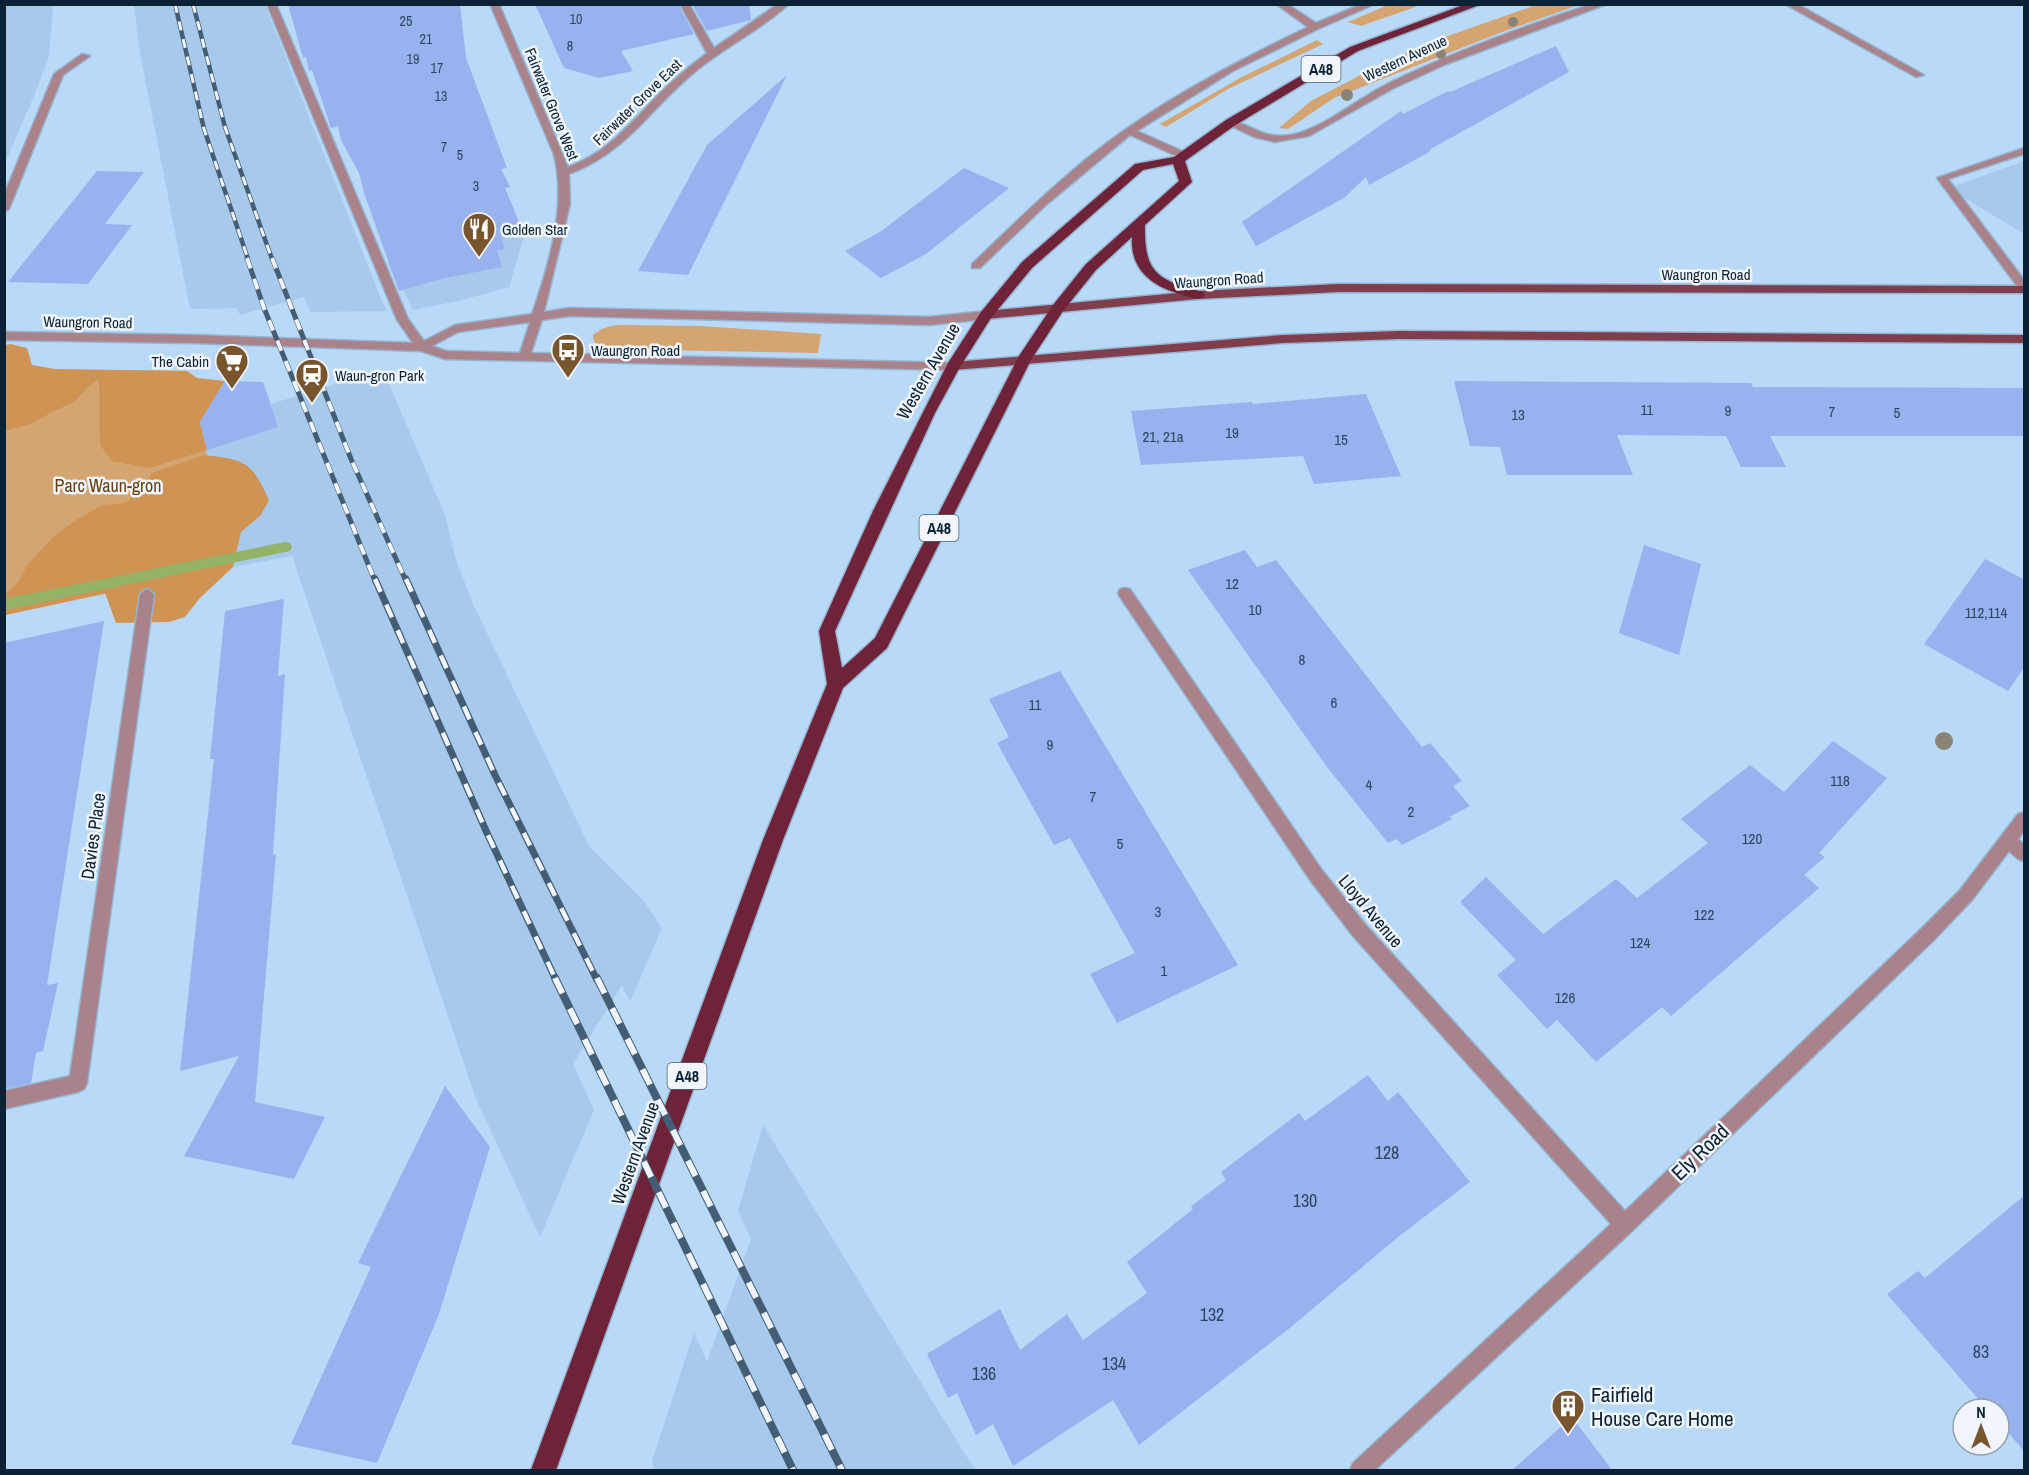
<svg xmlns="http://www.w3.org/2000/svg" width="2029" height="1475" font-family="'Archivo Narrow',sans-serif">
	<style>
		.built { fill: #a7caec }
		.green { fill: #d4a471 }
		.forest { fill: #cf9453 }
		.lines { fill: none; stroke-linecap: round; stroke-linejoin: round }
		.stream { fill: #94b367; fill-rule: evenodd }
		.building { fill: #98b1ef }
		.minor-casing { stroke: #95b4d1; stroke-width: 3 }
		.major-casing { stroke: #95b4d1; stroke-width: 3 }
		.highway-casing { stroke: #95b4d1; stroke-width: 3 }
		.minor { fill: #aa838a; fill-rule: evenodd }
		.major { fill: #803e4d; fill-rule: evenodd }
		.highway { fill: #6f2338; fill-rule: evenodd }
		.rail-far3-casing { stroke: #435d74; stroke-width: 4.5 }
		.rail-far2-casing { stroke: #435d74; stroke-width: 5 }
		.rail-far1-casing { stroke: #435d74; stroke-width: 7 }
		.rail-casing { stroke: #435d74; stroke-width: 8 }
		.rail-far3 { stroke: #f0f6fb; stroke-width: 3; stroke-dasharray: 9; stroke-linecap: butt }
		.rail-far2 { stroke: #f0f6fb; stroke-width: 4; stroke-dasharray: 11; stroke-linecap: butt }
		.rail-far1 { stroke: #f0f6fb; stroke-width: 4.5; stroke-dasharray: 14; stroke-linecap: butt }
		.rail { stroke: #f0f6fb; stroke-width: 6; stroke-dasharray: 17; stroke-linecap: butt }
		.tree { fill: #8b8476 }
		.labels { text-anchor: middle; dominant-baseline: central; stroke-width: 5; stroke-linejoin: round; paint-order: stroke }
		.far-number-label { font-size: 14px; fill: #2e4664 }
		.far-street-label { font-size: 15px; fill: #0b2235; stroke: #f0f6fb }
		.far-poi-label { font-size: 15px; fill: #0b2235; stroke: #f0f6fb; text-anchor: start }
		.number-label { font-size: 15px; fill: #2e4664 }
		.shield { fill: #f0f6fb; stroke: #506270; stroke-width: 1.5 }
		.shield-label { font-size: 16px; font-weight: bold; fill: #0b2235 }
		.street-label { font-size: 18px; fill: #0b2235; stroke: #f0f6fb }
		.park-label { font-size: 18px; fill: #673f0c; stroke: #f0f6fb }
		.near-number-label { font-size: 18px; fill: #2e4664 }
		.near-street-label { font-size: 21px; fill: #0b2235; stroke: #f0f6fb }
		.near-poi-label { font-size: 21px; fill: #0b2235; stroke: #f0f6fb; text-anchor: start }
	</style>
	<rect width="100%" height="100%" fill="#b8d9f8"/>
	<g class="built">
		<path d="M 5,4 L 53,5 L 49,56 L 34,96 L 5,163 Z"/>
		<path d="M 134,5 L 265,5 L 386,311 L 310,312 L 304,297 L 240,315 L 237,308 L 190,309 L 140,53 Z"/>
		<path d="M 2024,161 L 2024,234 L 1963,197 L 1955,186 Z"/>
		<path d="M 526,230 L 509,287 L 462,300 L 413,310 L 403,290 L 400,291 L 388,265 Z"/>
		<path d="M 338,377 L 386,377 L 445,515 L 456,560 L 473,604 L 589,846 L 644,901 L 662,928 L 630,1002 L 622,985 L 573,1064 L 594,1110 L 540,1237 L 476,1099 L 292,556 L 233,567 L 189,381 L 263,382 L 271,404 L 339,383 Z"/>
		<path d="M 763,1125 L 963,1451 L 976,1470 L 654,1470 L 652,1461 L 694,1332 L 707,1362 L 751,1239 L 738,1211 Z"/>
	</g>
	<g class="green">
		<path d="M 1539,4 L 1579,5 L 1502,32 L 1334,98 L 1288,129 L 1279,128 L 1311,101 L 1372,69 L 1431,42 Z"/>
		<path d="M 1388,5 L 1421,5 L 1361,26 L 1348,22 Z"/>
		<path d="M 1317,40 L 1323,44 L 1228,89 L 1166,127 L 1160,124 L 1240,78 Z"/>
		<path d="M 626,325 L 700,326 L 821,334 L 818,353 L 605,349 C 598,346 593,344 593,335 C 604,326 612,325 626,325 Z"/>
		<path d="M 5,369 L 187,371 L 233,567 L 5,615 Z"/>
	</g>
	<g class="forest">
		<path d="M 11,344 L 27,348 L 32,365 L 55,369 L 187,371 L 197,378 L 225,381 L 200,422 L 207,450 L 149,468 L 112,461 L 100,445 L 99,379 L 87,388 L 74,402 L 52,412 L 33,423 L 5,431 L 5,345 Z"/>
		<path d="M 204,455 C 246,460 251,461 269,500 L 261,515 L 241,532 L 233,567 L 200,598 L 185,617 L 169,622 L 116,623 L 105,593 L 5,615 L 5,595 L 18,582 L 28,564 L 53,537 L 73,522 L 102,505 L 126,503 L 141,489 L 152,473 Z"/>
	</g>
	<g class="lines">
		<path class="stream" d="M 285,542 L 290,543 L 292,547 L 290,551 L 4,610 L 4,599 Z"/>
	</g>
	<g class="building">
		<path d="M 288,4 L 460,4 L 466,58 L 507,168 L 501,169 L 510,187 L 505,188 L 521,227 L 501,234 L 505,249 L 497,251 L 502,267 L 441,279 L 399,291 L 364,193 L 359,173 L 341,140 L 338,126 L 331,128 L 312,70 L 309,71 L 306,57 L 303,58 Z"/>
		<path d="M 535,4 L 678,4 L 694,34 L 621,51 L 633,71 L 599,78 L 564,68 Z"/>
		<path d="M 692,4 L 749,4 L 751,20 L 707,31 Z"/>
		<path d="M 1556,46 L 1569,72 L 1429,150 L 1431,151 L 1369,185 L 1366,177 L 1344,198 L 1256,246 L 1242,222 L 1401,111 L 1403,114 L 1448,91 L 1450,92 Z"/>
		<path d="M 787,75 L 688,275 L 638,271 L 707,145 Z"/>
		<path d="M 964,168 L 1009,188 L 926,254 L 881,278 L 845,251 L 880,232 Z"/>
		<path d="M 97,171 L 144,172 L 105,224 L 132,225 L 88,284 L 8,282 Z"/>
		<path d="M 225,381 L 263,382 L 278,427 L 207,450 L 200,422 Z"/>
		<path d="M 1454,381 L 1751,383 L 1753,387 L 2025,388 L 2025,436 L 1770,436 L 1786,467 L 1741,467 L 1726,436 L 1617,435 L 1633,475 L 1507,475 L 1500,447 L 1470,446 Z"/>
		<path d="M 1366,394 L 1401,476 L 1314,484 L 1303,456 L 1141,465 L 1131,411 L 1252,402 L 1253,404 Z"/>
		<path d="M 1644,545 L 1701,564 L 1679,655 L 1619,633 Z"/>
		<path d="M 1245,550 L 1257,567 L 1276,560 L 1422,747 L 1430,743 L 1462,781 L 1453,786 L 1470,806 L 1449,817 L 1452,819 L 1402,845 L 1397,839 L 1388,843 L 1327,767 L 1188,570 Z"/>
		<path d="M 1985,559 L 2025,580 L 2025,666 L 2008,691 L 1924,644 Z"/>
		<path d="M 284,599 L 278,676 L 285,674 L 273,855 L 276,854 L 255,1102 L 325,1117 L 294,1179 L 184,1156 L 239,1056 L 180,1071 L 214,759 L 210,759 L 225,611 Z"/>
		<path d="M 104,621 L 47,985 L 58,983 L 43,1051 L 36,1053 L 31,1083 L 4,1089 L 4,643 Z"/>
		<path d="M 1060,671 L 1238,965 L 1117,1023 L 1090,974 L 1135,953 L 1070,838 L 1054,845 L 997,743 L 1009,737 L 989,699 Z"/>
		<path d="M 1833,741 L 1887,778 L 1819,853 L 1825,857 L 1804,875 L 1819,888 L 1671,1016 L 1662,1007 L 1596,1062 L 1557,1020 L 1547,1029 L 1497,975 L 1516,960 L 1460,902 L 1486,877 L 1543,934 L 1616,879 L 1637,898 L 1708,843 L 1681,819 L 1750,765 L 1784,792 Z"/>
		<path d="M 1368,1075 L 1388,1101 L 1398,1092 L 1470,1182 L 1398,1237 L 1291,1327 L 1139,1445 L 1113,1400 L 1013,1466 L 993,1424 L 976,1435 L 957,1393 L 948,1398 L 927,1354 L 1000,1309 L 1020,1350 L 1067,1314 L 1083,1340 L 1147,1293 L 1127,1262 L 1193,1209 L 1191,1206 L 1226,1180 L 1221,1172 L 1299,1113 L 1305,1121 Z"/>
		<path d="M 445,1086 L 490,1147 L 439,1314 L 377,1463 L 291,1444 L 371,1267 L 358,1263 Z"/>
		<path d="M 2025,1195 L 2025,1452 L 1999,1422 L 1999,1409 L 1987,1409 L 1887,1294 L 1918,1271 L 1925,1278 Z"/>
		<path d="M 1572,1417 L 1612,1470 L 1512,1470 Z"/>
	</g>
	<g class="lines">
		<g class="minor-casing">
			<g id="minor">
				<path d="M 267,4 L 276,4 L 408,319 L 424,341 L 455,325 L 532,314 C 549,265 568,202 553,152 L 490,4 L 499,4 L 568,167 C 607,153 630,124 658,95 C 673,80 690,66 707,53 L 680,4 L 689,4 L 714,48 L 778,4 L 789,4 C 762,29 725,47 696,71 C 650,108 628,152 569,174 L 570,204 L 544,312 L 570,308 L 929,317 L 986,311 L 992,315 L 986,319 L 929,325 L 570,316 L 542,320 L 531,353 L 957,363 L 957,369 L 953,370 L 445,359 L 421,351 L 194,343 L 4,340 L 4,332 L 194,335 L 413,343 L 397,320 ZM 530,322 L 520,353 L 446,351 L 432,346 L 458,332 Z"/>
				<path d="M 1276,4 L 1287,4 L 1316,23 L 1362,4 L 1375,4 L 1318,29 L 1233,71 L 1137,131 L 1189,154 L 1189,158 L 1181,158 L 1130,135 L 1046,205 L 980,268 L 972,268 L 972,264 C 1020,218 1071,167 1126,129 C 1183,89 1246,57 1308,27 Z"/>
				<path d="M 1592,4 L 1607,4 L 1444,65 L 1392,89 L 1309,136 L 1275,142 L 1254,137 L 1225,123 C 1234,116 1256,132 1267,134 C 1278,137 1289,136 1299,133 C 1332,122 1360,97 1391,82 C 1456,51 1524,26 1592,4 Z"/>
				<path d="M 1785,4 L 1797,4 L 1924,75 L 1916,77 Z"/>
				<path d="M 82,54 L 90,56 L 63,75 L 9,209 L 4,212 L 4,195 L 54,74 Z"/>
				<path d="M 2024,148 L 2024,154 L 1948,179 L 2024,280 L 2024,291 L 2020,290 L 1937,178 Z"/>
				<path d="M 1125,588 L 1130,589 L 1322,870 L 1365,924 L 1625,1211 L 1922,928 L 1960,890 L 2018,814 L 2024,812 L 2024,831 L 2018,839 L 2024,844 L 2024,861 L 2018,859 L 2009,851 L 1972,900 L 1934,940 L 1631,1232 L 1375,1470 L 1350,1470 L 1353,1463 L 1611,1224 L 1353,936 L 1310,880 L 1120,597 L 1118,593 L 1120,589 Z"/>
				<path d="M 147,589 L 154,594 L 87,1083 L 84,1089 L 78,1092 L 4,1109 L 4,1091 L 70,1076 L 140,594 Z"/>
			</g>
		</g>
		<g class="major-casing">
			<g id="major">
				<path d="M 1339,284 L 2024,286 L 2024,293 L 1339,292 L 1198,299 L 986,319 L 980,315 L 986,311 L 1198,291 Z"/>
				<path d="M 1399,331 L 2024,335 L 2024,343 L 1399,339 L 1283,343 L 953,370 L 947,366 L 953,362 L 1283,335 Z"/>
			</g>
		</g>
		<g class="highway-casing">
			<path id="highway" d="M 1466,4 L 1482,4 L 1358,51 L 1234,126 L 1185,161 L 1192,182 L 1145,225 C 1144,274 1158,280 1203,292 L 1205,295 L 1203,298 C 1195,300 1187,297 1180,294 C 1151,286 1130,269 1132,237 L 1096,270 L 1063,311 L 1031,360 L 887,648 L 843,688 L 783,840 L 556,1470 L 531,1470 L 763,840 L 827,684 L 819,631 L 873,511 L 948,363 L 981,312 L 1022,262 L 1135,164 L 1174,157 L 1226,120 L 1350,47 ZM 1173,164 L 1179,181 L 1086,264 L 1053,305 L 1019,356 L 875,638 L 842,668 L 835,631 L 935,413 L 960,367 L 991,318 L 1032,268 L 1143,170 Z"/>
		</g>
		<use href="#minor" class="minor"/>
		<use href="#major" class="major"/>
		<use href="#highway" class="highway"/>
		<g class="rail-far3-casing">
			<g id="rail-far3">
				<path d="M 175,4 L 204,129 L 248,259"/>
				<path d="M 193,4 L 225,127 L 272,259"/>
			</g>
		</g>
		<g class="rail-far2-casing">
			<g id="rail-far2">
				<path d="M 247,258 L 264,308 L 375,581"/>
				<path d="M 272,258 L 351,459 L 406,581"/>
			</g>
		</g>
		<g class="rail-far1-casing">
			<g id="rail-far1">
				<path d="M 375,579 L 487,833 L 556,980"/>
				<path d="M 406,579 L 495,775 L 597,980"/>
			</g>
		</g>
		<g class="rail-casing">
			<g id="rail">
				<path d="M 555,978 L 793,1470"/>
				<path d="M 597,978 L 842,1470"/>
			</g>
		</g>
		<use href="#rail-far3" class="rail-far3"/>
		<use href="#rail-far2" class="rail-far2"/>
		<use href="#rail-far1" class="rail-far1"/>
		<use href="#rail" class="rail"/>
	</g>
	<g class="tree">
		<circle cx="1513" cy="22" r="5"/>
		<circle cx="1441" cy="54" r="5"/>
		<circle cx="1347" cy="95" r="6"/>
		<circle cx="1944" cy="741" r="9"/>
	</g>
	<defs>
		<g id="restaurant-pin" transform="scale(1.725)"><path d="M0 17L-7.5 6A9.5 9.5 0 1 1 7.5 6Z" fill="#79552e" stroke="#f0f6fb"/><path d="M-5-6h1v4h1v-4h1v4h1v-4h1v5L-1.5 .5V6h-2V.5L-5-1ZM5-6V6H3V1.5H1.5Q1.5-4 5-6Z" fill="#fff"/></g>
		<g id="bus-pin" transform="scale(1.725)"><path d="M0 17L-7.5 6A9.5 9.5 0 1 1 7.5 6Z" fill="#79552e" stroke="#f0f6fb"/><path d="M-5-6H5V4H4V6H2V4H-2V6H-4V4H-5ZM-3.5-4V0h7V-4ZM-3.5 1.2v1.5H-2V1.2ZM2 1.2v1.5H3.5V1.2Z" fill="#fff"/></g>
		<g id="supermarket-pin" transform="scale(1.725)"><path d="M0 17L-7.5 6A9.5 9.5 0 1 1 7.5 6Z" fill="#79552e" stroke="#f0f6fb"/><path d="M-6-5.5h2.5l.6 2H6L4.5 2H-2.5L-4.4-4H-6ZM-1.5 3.2a1.3 1.3 0 1 0 .1 0ZM3 3.2a1.3 1.3 0 1 0 .1 0Z" fill="#fff"/></g>
		<g id="station-pin" transform="scale(1.725)"><path d="M0 17L-7.5 6A9.5 9.5 0 1 1 7.5 6Z" fill="#79552e" stroke="#f0f6fb"/><path d="M-3-6H3Q5-6 5-4V2Q5 4 3 4L4.5 6H3L1.5 4h-3L-3 6H-4.5L-3 4Q-5 4-5 2V-4Q-5-6-3-6ZM-3.5-4v3h7v-3ZM-3.5 1v1.5H-2V1ZM2 1v1.5H3.5V1Z" fill="#fff"/></g>
		<g id="building-pin" transform="scale(1.725)"><path d="M0 17L-7.5 6A9.5 9.5 0 1 1 7.5 6Z" fill="#79552e" stroke="#f0f6fb"/><path d="M-4-6H4V6H1V3H-1V6H-4ZM-2.5-4.3h1.7v1.8h-1.7ZM.8-4.3h1.7v1.8H.8ZM-2.5-1h1.7V.8h-1.7ZM.8-1h1.7V.8H.8Z" fill="#fff"/></g>
	</defs>
	<g fill-rule="evenodd">
		<use href="#restaurant-pin" x="479" y="229"/>
		<use href="#bus-pin" x="568" y="350"/>
		<use href="#supermarket-pin" x="232" y="361"/>
		<use href="#station-pin" x="312" y="375"/>
		<use href="#building-pin" x="1568" y="1406"/>
	</g>
	<g class="labels">
		<g class="far-number-label">
			<text x="576" y="19">10</text>
			<text x="406" y="21">25</text>
			<text x="426" y="39">21</text>
			<text x="570" y="46">8</text>
			<text x="413" y="59">19</text>
			<text x="437" y="68">17</text>
			<text x="441" y="96">13</text>
			<text x="444" y="147">7</text>
			<text x="460" y="155">5</text>
			<text x="476" y="186">3</text>
		</g>
		<g class="far-street-label">
			<text transform="translate(1405 58) rotate(-25)">Western Avenue</text>
			<text transform="translate(637 102) rotate(-44)">Fairwater Grove East</text>
			<text transform="translate(552 104) rotate(68)">Fairwater Grove West</text>
			<text x="1706" y="274">Waungron Road</text>
			<text transform="translate(1219 280) rotate(-4)">Waungron Road</text>
			<text transform="translate(88 322) rotate(1)">Waungron Road</text>
		</g>
		<g class="far-poi-label">
			<text x="502" y="229">Golden Star</text>
			<text x="591" y="350">Waungron Road</text>
			<text x="209" y="361" text-anchor="end">The Cabin</text>
			<text x="335" y="375">Waun-gron Park</text>
		</g>
		<g class="number-label">
			<text x="1647" y="409">11</text>
			<text x="1728" y="410">9</text>
			<text x="1832" y="411">7</text>
			<text x="1897" y="412">5</text>
			<text x="1518" y="414">13</text>
			<text x="1232" y="432">19</text>
			<text x="1163" y="436">21, 21a</text>
			<text x="1341" y="439">15</text>
			<text x="1232" y="583">12</text>
			<text x="1255" y="609">10</text>
			<text x="1986" y="612">112,114</text>
			<text x="1302" y="659">8</text>
			<text x="1334" y="702">6</text>
			<text x="1035" y="704">11</text>
			<text x="1050" y="744">9</text>
			<text x="1840" y="780">118</text>
			<text x="1369" y="784">4</text>
			<text x="1093" y="796">7</text>
			<text x="1411" y="811">2</text>
			<text x="1752" y="838">120</text>
			<text x="1120" y="843">5</text>
			<text x="1158" y="911">3</text>
			<text x="1704" y="914">122</text>
			<text x="1640" y="942">124</text>
			<text x="1164" y="970">1</text>
			<text x="1565" y="997">126</text>
		</g>
		<g class="shield">
			<rect x="1301.5" y="56" width="39" height="26" rx="4.5"/>
			<rect x="919.5" y="515" width="39" height="26" rx="4.5"/>
			<rect x="667.5" y="1063" width="39" height="26" rx="4.5"/>
		</g>
		<g class="shield-label">
			<text x="1321" y="69">A48</text>
			<text x="939" y="528">A48</text>
			<text x="687" y="1076">A48</text>
		</g>
		<g class="street-label">
			<text transform="translate(928 371) rotate(-60)">Western Avenue</text>
			<text transform="translate(93 836) rotate(-82)">Davies Place</text>
			<text transform="translate(1371 911) rotate(50)">Lloyd Avenue</text>
			<text transform="translate(635 1153) rotate(-70)">Western Avenue</text>
		</g>
		<g class="park-label">
			<text x="108" y="485">Parc Waun-gron</text>
		</g>
		<g class="near-number-label">
			<text x="1387" y="1152">128</text>
			<text x="1305" y="1200">130</text>
			<text x="1212" y="1314">132</text>
			<text x="1981" y="1351">83</text>
			<text x="1114" y="1363">134</text>
			<text x="984" y="1373">136</text>
		</g>
		<g class="near-street-label">
			<text transform="translate(1700 1152) rotate(-44)">Ely Road</text>
		</g>
		<g class="near-poi-label">
			<text x="1591" y="1394">Fairfield<tspan x="1591" dy="24">House Care Home</tspan></text>
		</g>
	</g>
	<rect width="2029" height="1475" fill="none" stroke="#0b2235" stroke-width="12"/>
	<g transform="translate(1981 1427)"><circle r="28" fill="#f0f6fb" stroke="#94a1ac" stroke-width="1.5"/>
	<path d="M0-4.5L10 22L0 15L-10 22Z" fill="#79552e"/>
	<text y="-9" font-size="16" font-weight="bold" text-anchor="middle" fill="#0b2235">N</text>
	</g>
</svg>
